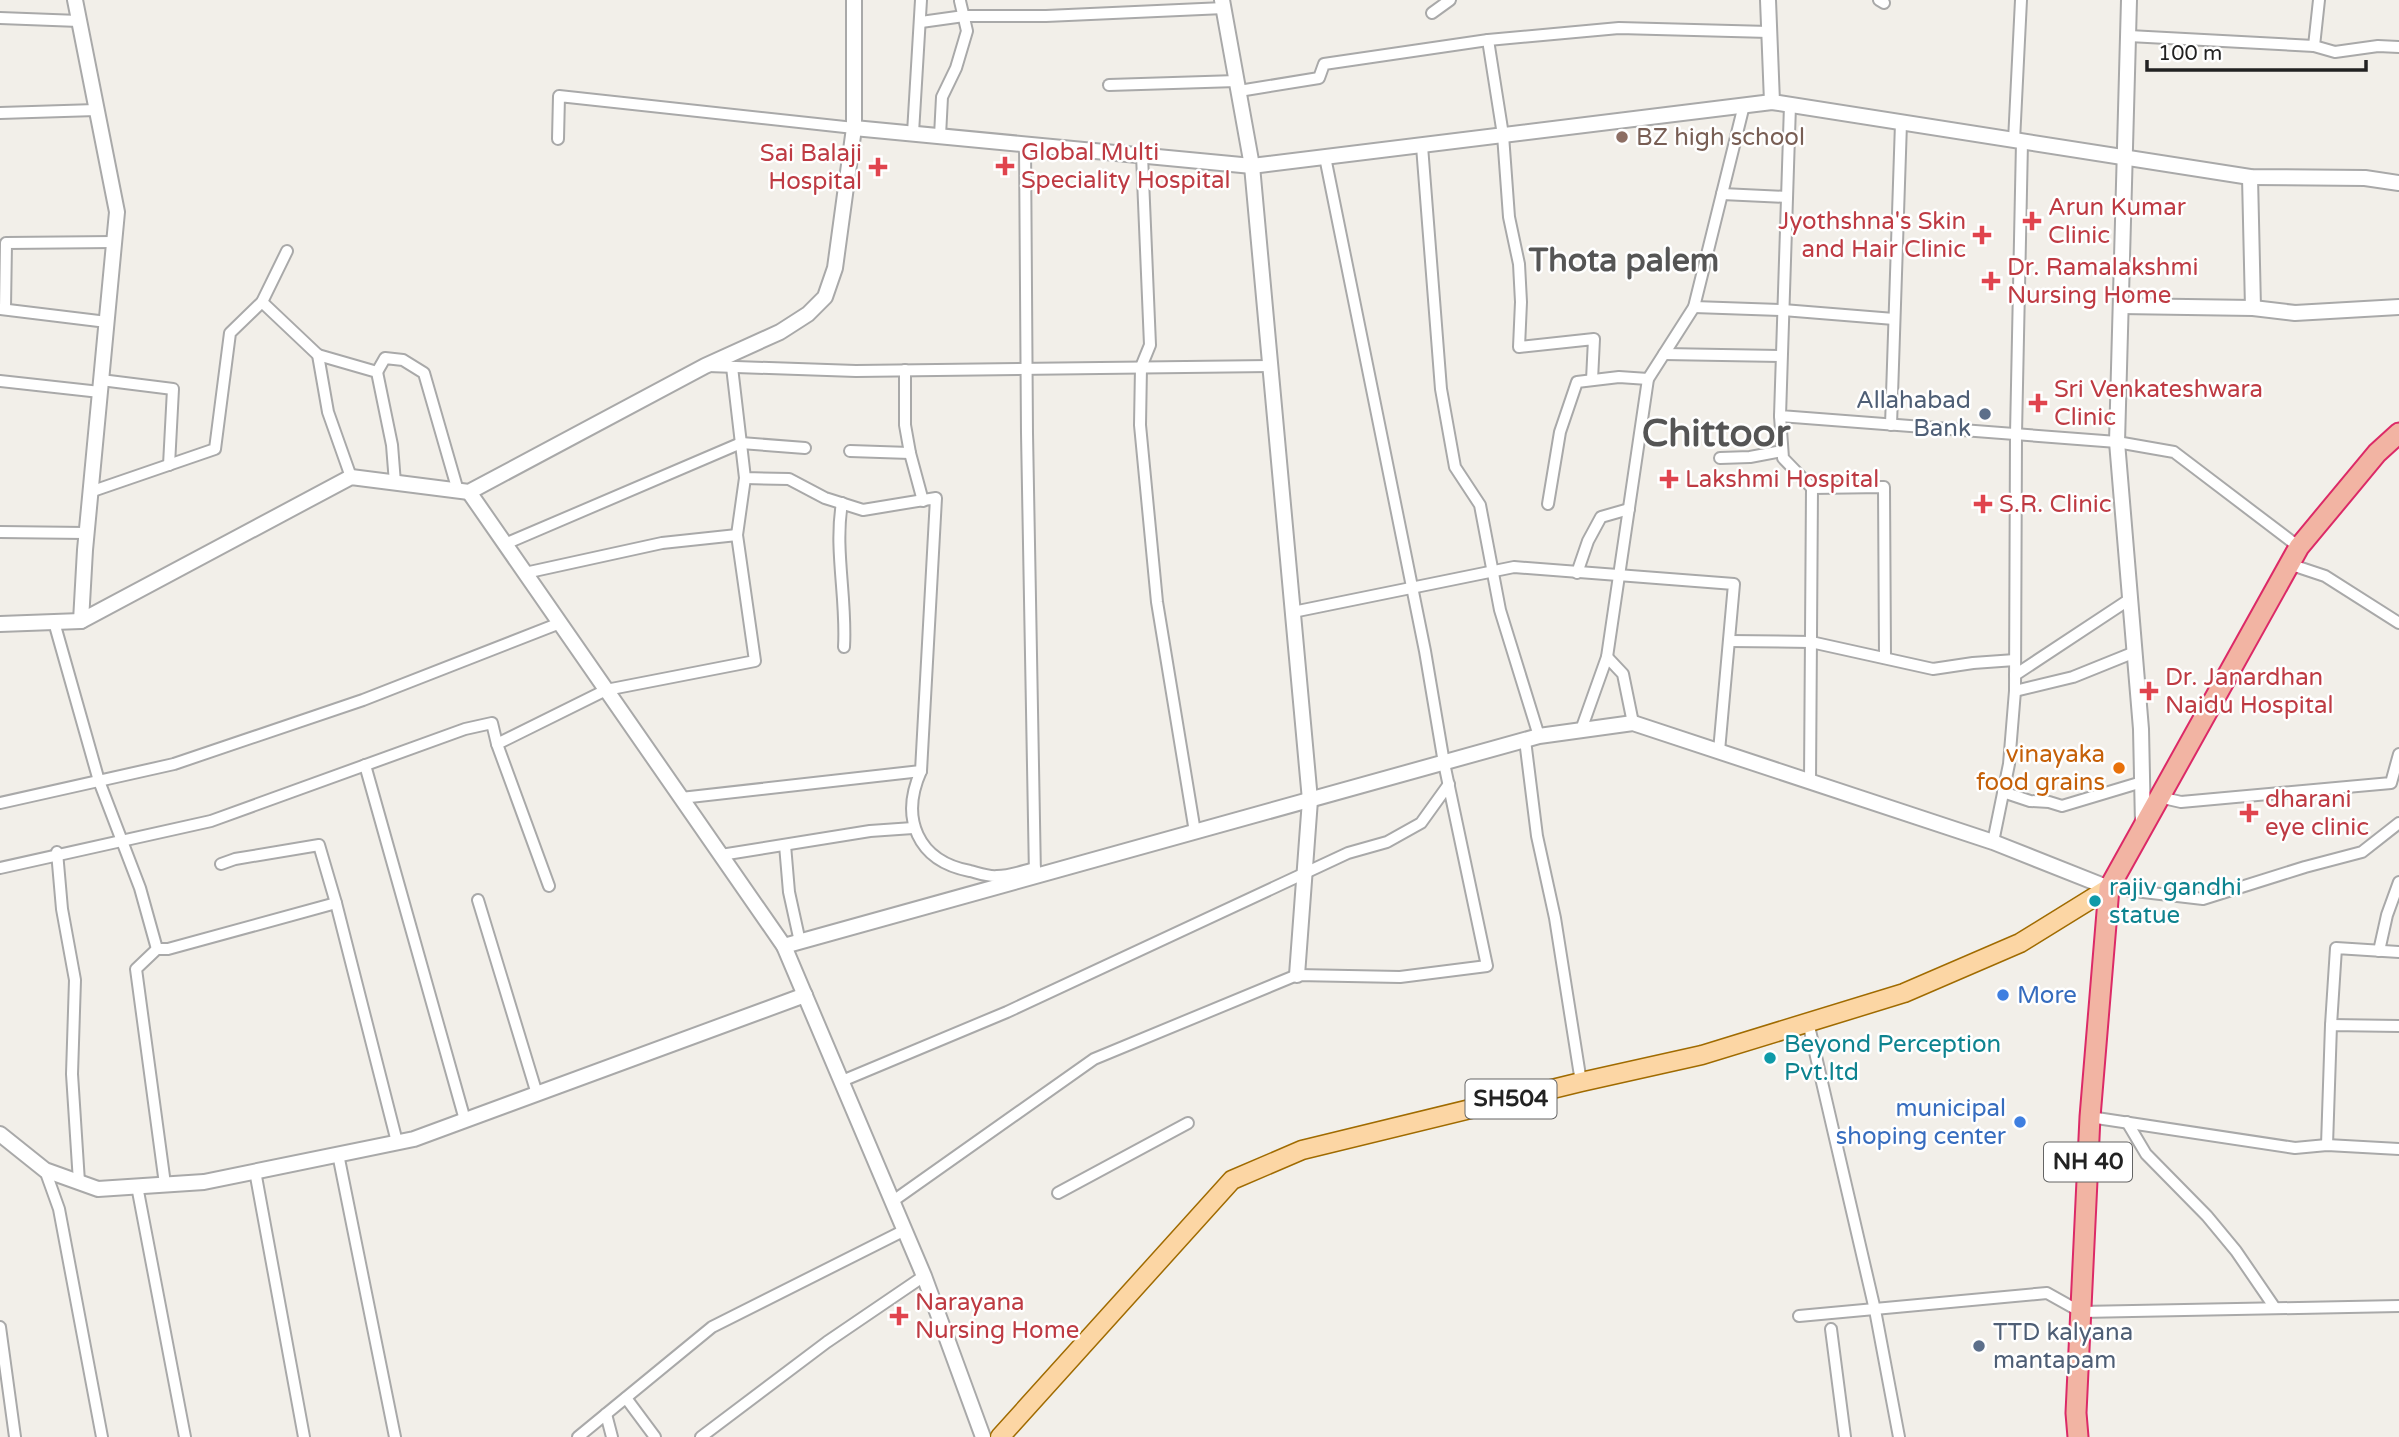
<svg xmlns="http://www.w3.org/2000/svg" width="2399" height="1437" font-family="'Varela Round',sans-serif">
	<style>
		.lines { fill: none; stroke-linecap: round; stroke-linejoin: round }
		.minor-casing { stroke: #a9a9a9; stroke-width: 14 }
		.tertiary-casing { stroke: #a9a9a9; stroke-width: 18 }
		.primary-casing { stroke: #a06b00; stroke-width: 21 }
		.trunk-casing { stroke: #dc2a67; stroke-width: 23 }
		.minor { stroke: #fff; stroke-width: 10 }
		.tertiary { stroke: #fff; stroke-width: 14 }
		.primary { stroke: #fcd6a4; stroke-width: 18 }
		.trunk { stroke: #f2b4a3; stroke-width: 19 }
		.education-dot { fill: #8d6e63; stroke: #fff; stroke-width: 2.5 }
		.health-dot { fill: #e0444e; stroke: #fff; stroke-width: 2.5 }
		.service-dot { fill: #5c6f8a; stroke: #fff; stroke-width: 2.5 }
		.food-dot { fill: #e8710a; stroke: #fff; stroke-width: 2.5 }
		.culture-dot { fill: #0f9aa8; stroke: #fff; stroke-width: 2.5 }
		.shop-dot { fill: #3f7fe0; stroke: #fff; stroke-width: 2.5 }
		.labels { text-anchor: middle; dominant-baseline: central; stroke-width: 5; stroke-linejoin: round; paint-order: stroke }
		.shield { fill: #fff; stroke: #646464; stroke-width: 2 }
		.shield-label { font-size: 23px; font-weight: bold; fill: #222 }
		.education-label { font-size: 24px; fill: #785e54; stroke: #fff; text-anchor: start }
		.health-label { font-size: 24px; fill: #be3a42; stroke: #fff; text-anchor: start }
		.service-label { font-size: 24px; fill: #4e5e75; stroke: #fff; text-anchor: end }
		.food-label { font-size: 24px; fill: #c56008; stroke: #fff; text-anchor: end }
		.culture-label { font-size: 24px; fill: #0d838f; stroke: #fff; text-anchor: start }
		.shop-label { font-size: 24px; fill: #366cbe; stroke: #fff; text-anchor: start }
		.district-label { font-size: 32px; font-weight: bold; fill: #555; stroke: #fff }
		.town-label { font-size: 38px; font-weight: bold; fill: #555; stroke: #fff }
	</style>
	<rect width="100%" height="100%" fill="#f2efe9"/>
	<g class="lines">
		<g class="minor-casing">
			<g id="minor">
				<path d="M 1879,0 L 1884,3"/>
				<path d="M 2319,0 L 2314,46 L 2335,52 L 2378,46 L 2399,47"/>
				<path d="M 1432,13 L 1450,0"/>
				<path d="M 0,18 L 79,21"/>
				<path d="M 921,22 L 964,16 L 1046,16 L 1224,8"/>
				<path d="M 2129,36 L 2314,46"/>
				<path d="M 1488,40 L 1503,135 L 1509,217 L 1519,264 L 1521,302 L 1519,347 L 1594,339 L 1592,380"/>
				<path d="M 1109,85 L 1237,81"/>
				<path d="M 1239,91 L 1319,78 L 1324,64 L 1488,40 L 1619,28 L 1769,32"/>
				<path d="M 1790,105 L 1780,416 L 2117,442 L 2174,452 L 2299,547"/>
				<path d="M 0,113 L 96,110"/>
				<path d="M 913,133 L 921,0"/>
				<path d="M 940,136 L 942,97 L 956,68 L 967,31 L 960,1"/>
				<path d="M 558,139 L 559,96 L 854,128"/>
				<path d="M 2014,141 L 2021,0"/>
				<path d="M 1025,144 L 1027,433 L 1035,876"/>
				<path d="M 1422,146 L 1441,389 L 1455,467 L 1480,505 L 1500,610 L 1539,736"/>
				<path d="M 1142,155 L 1150,345 L 1141,367 L 1140,425 L 1157,602 L 1195,832"/>
				<path d="M 1722,194 L 1787,197"/>
				<path d="M 262,302 L 318,355 L 328,412 L 351,477"/>
				<path d="M 1694,307 L 1783,310 L 1894,319"/>
				<path d="M 5,308 L 6,243 L 114,242"/>
				<path d="M 0,309 L 107,322"/>
				<path d="M 1664,354 L 1781,356"/>
				<path d="M 318,355 L 377,372 L 392,445 L 395,483"/>
				<path d="M 708,366 L 856,371 L 1270,366"/>
				<path d="M 905,370 L 905,425 L 910,453 L 923,501"/>
				<path d="M 377,372 L 385,358 L 403,360 L 424,373 L 458,491"/>
				<path d="M 101,380 L 173,389 L 169,465"/>
				<path d="M 0,381 L 100,392"/>
				<path d="M 1780,416 L 1783,458 L 1812,488 L 1810,782"/>
				<path d="M 1891,425 L 1901,123"/>
				<path d="M 850,451 L 910,453"/>
				<path d="M 1720,458 L 1750,457 L 1782,451"/>
				<path d="M 1812,488 L 1884,487 L 1885,658"/>
				<path d="M 90,492 L 215,449 L 230,333 L 262,302 L 287,251"/>
				<path d="M 842,503 C 834,550 847,599 844,647"/>
				<path d="M 1548,504 L 1560,432 L 1577,382 L 1619,377 L 1648,379"/>
				<path d="M 0,532 L 86,533"/>
				<path d="M 505,544 L 741,443 L 805,448"/>
				<path d="M 2289,564 L 2325,576 L 2399,623"/>
				<path d="M 525,573 L 662,543 L 737,535"/>
				<path d="M 1577,573 L 1588,541 L 1601,517 L 1629,509"/>
				<path d="M 1293,612 L 1514,567 L 1734,584 L 1719,751"/>
				<path d="M 54,622 L 99,781 L 140,888 L 157,949"/>
				<path d="M 1729,641 L 1811,642 L 1933,669 L 1973,663 L 2015,660"/>
				<path d="M 1607,657 L 1623,674 L 1633,723"/>
				<path d="M 2015,675 L 2130,599"/>
				<path d="M 2015,691 L 2073,677 L 2135,652"/>
				<path d="M 1581,730 L 1607,657 L 1648,379 L 1694,307 L 1744,105"/>
				<path d="M 1525,740 L 1537,836 L 1555,918 L 1581,1082"/>
				<path d="M 497,744 L 549,886"/>
				<path d="M 365,765 L 465,1120"/>
				<path d="M 921,771 C 900,818 917,861 970,871 C 978,873 989,877 997,876 C 1010,876 1023,871 1035,868"/>
				<path d="M 2003,792 L 2030,801 L 2049,802 L 2062,806 L 2142,782"/>
				<path d="M 2159,797 L 2181,802 L 2391,783 L 2399,754"/>
				<path d="M 681,798 L 921,771 L 936,498 L 863,510 L 825,498 L 789,479 L 745,478 L 732,367"/>
				<path d="M 0,803 L 174,764 L 363,700 L 560,623"/>
				<path d="M 1993,842 L 2009,764 L 2015,691 L 2016,434 L 2022,142"/>
				<path d="M 785,845 L 789,892 L 800,942"/>
				<path d="M 57,852 L 62,909 L 75,980 L 72,1074 L 79,1182"/>
				<path d="M 721,855 L 870,831 L 913,828"/>
				<path d="M 221,864 L 235,859 L 319,845 L 336,903 L 397,1142"/>
				<path d="M 0,868 L 211,821 L 465,729 L 492,723 L 497,744 L 606,690 L 755,661 L 737,535 L 745,478"/>
				<path d="M 2109,888 L 2203,899 L 2305,867 L 2362,852 L 2399,823"/>
				<path d="M 478,900 L 537,1094"/>
				<path d="M 2379,951 L 2387,915 L 2399,882"/>
				<path d="M 1808,1022 L 1875,1310 L 1899,1437"/>
				<path d="M 2331,1025 L 2336,948 L 2399,952"/>
				<path d="M 842,1081 L 1007,1012 L 1348,853 L 1387,842 L 1421,823 L 1449,784"/>
				<path d="M 2090,1117 L 2295,1148 L 2327,1145 L 2399,1149"/>
				<path d="M 2127,1122 L 2146,1154 L 2207,1216 L 2236,1251 L 2275,1308"/>
				<path d="M 2327,1145 L 2331,1025 L 2399,1026"/>
				<path d="M 338,1154 L 395,1437"/>
				<path d="M 45,1170 L 59,1209 L 102,1437"/>
				<path d="M 255,1171 L 304,1437"/>
				<path d="M 165,1184 L 136,969 L 157,949 L 168,949 L 336,903"/>
				<path d="M 137,1186 L 185,1437"/>
				<path d="M 1058,1193 L 1188,1123"/>
				<path d="M 893,1201 L 1094,1059 L 1297,975 L 1400,977 L 1487,966 L 1444,763 L 1425,651 L 1325,157"/>
				<path d="M 1799,1316 L 2047,1293 L 2081,1312 L 2399,1306"/>
				<path d="M 0,1327 L 15,1437"/>
				<path d="M 1831,1329 L 1845,1437"/>
				<path d="M 626,1398 L 655,1437"/>
				<path d="M 606,1414 L 612,1437"/>
				<path d="M 578,1437 L 712,1327 L 905,1230"/>
				<path d="M 701,1437 L 827,1342 L 924,1276"/>
			</g>
		</g>
		<g class="tertiary-casing">
			<g id="tertiary">
				<path d="M 75,0 L 117,212 L 85,550 L 81,621"/>
				<path d="M 1222,0 L 1252,166 L 1310,800 L 1297,975"/>
				<path d="M 1768,0 L 1772,102"/>
				<path d="M 2129,0 L 2117,442 L 2141,729 L 2143,824"/>
				<path d="M 854,128 L 1252,166 L 1772,102 L 2250,177 L 2365,178 L 2399,183"/>
				<path d="M 2121,306 L 2253,308 L 2250,177"/>
				<path d="M 2253,308 L 2295,313 L 2399,307"/>
				<path d="M 469,492 L 784,946 L 924,1276 L 983,1437"/>
				<path d="M 0,624 L 81,621 L 351,477 L 469,492 L 705,366 L 780,332 L 808,314 L 825,297 L 835,268 L 854,128 L 854,0"/>
				<path d="M 784,946 L 1539,736 L 1633,723 L 1993,842 L 2109,888"/>
				<path d="M 0,1134 L 45,1170 L 98,1189 L 204,1182 L 414,1139 L 805,995"/>
			</g>
		</g>
		<g class="primary-casing">
			<path id="primary" d="M 1000,1437 L 1232,1180 L 1302,1150 L 1581,1082 L 1702,1055 L 1904,993 L 2020,943 L 2109,888"/>
		</g>
		<g class="trunk-casing">
			<path id="trunk" d="M 2078,1437 L 2076,1413 L 2090,1117 L 2109,888 L 2299,547 L 2377,453 L 2399,433"/>
		</g>
		<use href="#minor" class="minor"/>
		<use href="#tertiary" class="tertiary"/>
		<use href="#primary" class="primary"/>
		<use href="#trunk" class="trunk"/>
	</g>
	<circle class="education-dot" cx="1622" cy="137" r="7"/>
	<g class="health-dot">
		<path d="M1001.5 155.5h7v7h7v7h-7v7h-7v-7h-7v-7h7z"/>
		<path d="M874.5 156.5h7v7h7v7h-7v7h-7v-7h-7v-7h7z"/>
		<path d="M2028.5 210.5h7v7h7v7h-7v7h-7v-7h-7v-7h7z"/>
		<path d="M1978.5 224.5h7v7h7v7h-7v7h-7v-7h-7v-7h7z"/>
		<path d="M1987.5 270.5h7v7h7v7h-7v7h-7v-7h-7v-7h7z"/>
		<path d="M2034.5 392.5h7v7h7v7h-7v7h-7v-7h-7v-7h7z"/>
		<path d="M1665.5 468.5h7v7h7v7h-7v7h-7v-7h-7v-7h7z"/>
		<path d="M1979.5 493.5h7v7h7v7h-7v7h-7v-7h-7v-7h7z"/>
		<path d="M2145.5 680.5h7v7h7v7h-7v7h-7v-7h-7v-7h7z"/>
		<path d="M2245.5 802.5h7v7h7v7h-7v7h-7v-7h-7v-7h7z"/>
		<path d="M895.5 1305.5h7v7h7v7h-7v7h-7v-7h-7v-7h7z"/>
	</g>
	<g class="service-dot">
		<circle cx="1985" cy="414" r="7"/>
		<circle cx="1979" cy="1346" r="7"/>
	</g>
	<circle class="food-dot" cx="2119" cy="768" r="7"/>
	<g class="culture-dot">
		<circle cx="2095" cy="901" r="7"/>
		<circle cx="1770" cy="1058" r="7"/>
	</g>
	<g class="shop-dot">
		<circle cx="2003" cy="995" r="7"/>
		<circle cx="2020" cy="1122" r="7"/>
	</g>
	<g class="labels">
		<g class="shield">
			<rect x="1465.5" y="1079.5" width="91" height="39" rx="5"/>
			<rect x="2044" y="1142.5" width="88" height="39" rx="5"/>
		</g>
		<g class="shield-label">
			<text x="1511" y="1099">SH504</text>
			<text x="2088" y="1162">NH 40</text>
		</g>
		<g class="education-label">
			<text x="1636" y="137">BZ high school</text>
		</g>
		<g class="health-label">
			<text x="1021" y="152">Global Multi<tspan x="1021" dy="28">Speciality Hospital</tspan></text>
			<text x="862" y="153" text-anchor="end">Sai Balaji<tspan x="862" dy="28">Hospital</tspan></text>
			<text x="2048" y="207">Arun Kumar<tspan x="2048" dy="28">Clinic</tspan></text>
			<text x="1966" y="221" text-anchor="end">Jyothshna's Skin<tspan x="1966" dy="28">and Hair Clinic</tspan></text>
			<text x="2007" y="267">Dr. Ramalakshmi<tspan x="2007" dy="28">Nursing Home</tspan></text>
			<text x="2054" y="389">Sri Venkateshwara<tspan x="2054" dy="28">Clinic</tspan></text>
			<text x="1685" y="479">Lakshmi Hospital</text>
			<text x="1999" y="504">S.R. Clinic</text>
			<text x="2165" y="677">Dr. Janardhan<tspan x="2165" dy="28">Naidu Hospital</tspan></text>
			<text x="2265" y="799">dharani<tspan x="2265" dy="28">eye clinic</tspan></text>
			<text x="915" y="1302">Narayana<tspan x="915" dy="28">Nursing Home</tspan></text>
		</g>
		<g class="service-label">
			<text x="1971" y="400">Allahabad<tspan x="1971" dy="28">Bank</tspan></text>
			<text x="1993" y="1332" text-anchor="start">TTD kalyana<tspan x="1993" dy="28">mantapam</tspan></text>
		</g>
		<g class="food-label">
			<text x="2105" y="754">vinayaka<tspan x="2105" dy="28">food grains</tspan></text>
		</g>
		<g class="culture-label">
			<text x="2109" y="887">rajiv gandhi<tspan x="2109" dy="28">statue</tspan></text>
			<text x="1784" y="1044">Beyond Perception<tspan x="1784" dy="28">Pvt.ltd</tspan></text>
		</g>
		<g class="shop-label">
			<text x="2017" y="995">More</text>
			<text x="2006" y="1108" text-anchor="end">municipal<tspan x="2006" dy="28">shoping center</tspan></text>
		</g>
		<g class="district-label">
			<text x="1624" y="261">Thota palem</text>
		</g>
		<g class="town-label">
			<text x="1716" y="434">Chittoor</text>
		</g>
	</g>
	<path d="M2147 60v10h219v-10" fill="none" stroke="#222222" stroke-width="3.5"/>
	<text x="2158" y="60" font-size="21" fill="#222222" stroke="#ffffff" stroke-width="5" paint-order="stroke">100 m</text>
</svg>
